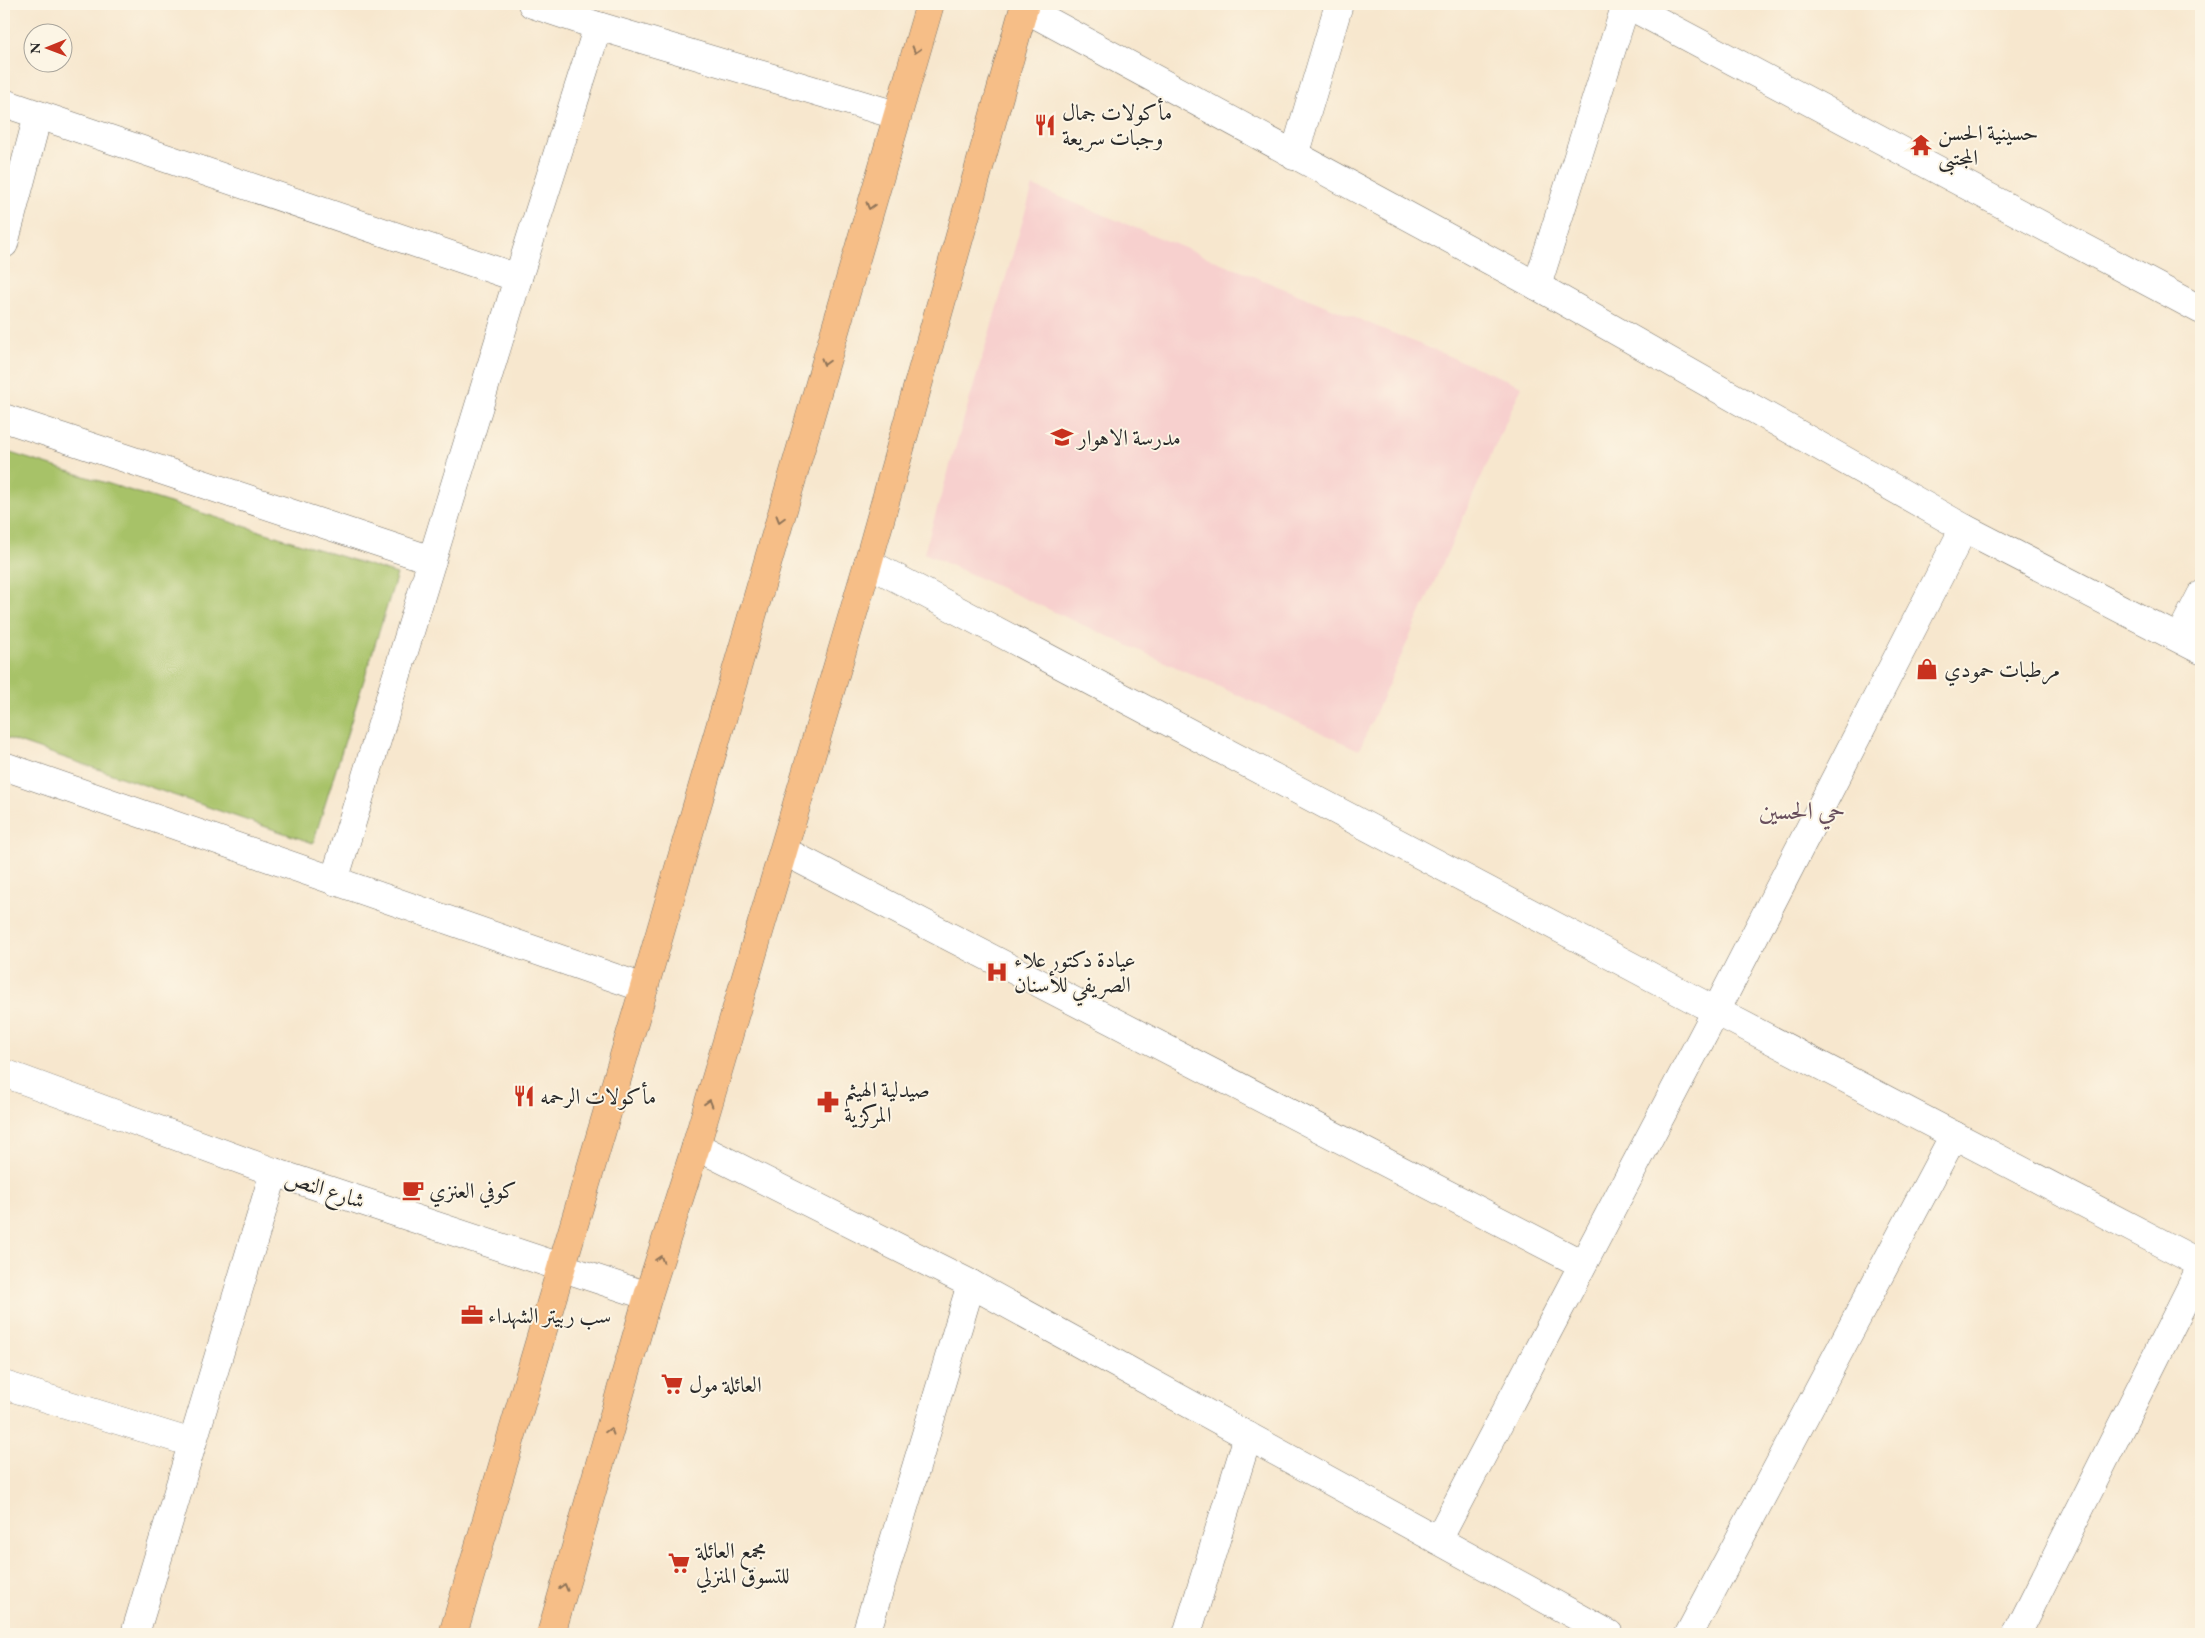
<svg xmlns="http://www.w3.org/2000/svg" width="2205" height="1638" font-family="'EB Garamond',Amiri,serif">
	<style>
		.built { fill: #f7d0ce }
		.green { fill: #a7c268; stroke: #69764a }
		.lines { fill: none; stroke-linecap: round; stroke-linejoin: round }
		.minor-casing { stroke: #726d64; stroke-width: 29 }
		.major-casing { stroke: #726d64; stroke-width: 29 }
		.minor { stroke: #fff; stroke-width: 28 }
		.major { stroke: #f6be87; stroke-width: 28 }
		.oneway { stroke: #907459 }
		.labels { text-anchor: middle; dominant-baseline: central; stroke-width: 4; stroke-linejoin: round; paint-order: stroke }
		.poi-label { font-size: 22px; fill: #2b2b2b; stroke: #fcf5e5; text-anchor: start }
		.street-label { font-size: 22px; fill: #2b2b2b; stroke: #fcf5e5 }
		.quarter-label { font-size: 25px; fill: #684e5c; stroke: #fcf5e5 }
	</style>
	<rect width="100%" height="100%" fill="#fcf5e5"/>
	<filter id="ink" filterUnits="userSpaceOnUse"><feTurbulence type="fractalNoise" baseFrequency=".02" numOctaves="2"/><feDisplacementMap in="SourceGraphic" scale="10" xChannelSelector="R" yChannelSelector="G"/><feConvolveMatrix kernelMatrix="1 2 1 2 8 2 1 2 1" color-interpolation-filters="sRGB"/></filter>
	<filter id="wash" filterUnits="userSpaceOnUse"><feTurbulence type="fractalNoise" baseFrequency=".0096" numOctaves="4" result="noise"/><feDisplacementMap in="SourceGraphic" scale="20" xChannelSelector="R" yChannelSelector="G"/><feGaussianBlur stdDeviation="1.12" result="paint"/><feColorMatrix in="noise" values="0 0 0 0 0 0 0 0 0 0 0 0 0 0 0 0 0 1.4 0 .05"/><feComposite in="paint" operator="in"/></filter>
	<g filter="url(#wash)">
		<rect width="100%" height="100%" fill="#f7e7ce"/>
		<path class="built" d="M 1033,186 L 1522,386 L 1359,750 L 924,553 Z"/>
		<path class="green" d="M 4,451 L 397,574 L 313,843 L 4,737 Z"/>
	</g>
	<g filter="url(#ink)">
		<g class="lines">
			<g class="minor-casing">
				<g id="minor">
					<path d="M 532,4 L 598,26 L 896,115"/>
					<path d="M 1626,4 L 2201,310"/>
					<path d="M 1024,8 L 1537,286 L 1964,528 L 2201,650"/>
					<path d="M 4,103 L 518,278"/>
					<path d="M 1294,156 L 1339,4"/>
					<path d="M 4,244 L 38,115"/>
					<path d="M 1537,286 L 1626,4"/>
					<path d="M 4,418 L 432,560"/>
					<path d="M 868,563 L 1716,1011 L 2201,1264"/>
					<path d="M 2179,638 L 2201,595"/>
					<path d="M 4,766 L 644,988"/>
					<path d="M 784,851 L 1582,1264"/>
					<path d="M 334,881 L 518,278 L 598,26"/>
					<path d="M 4,1073 L 274,1172 L 648,1296"/>
					<path d="M 696,1146 L 971,1284 L 1609,1634"/>
					<path d="M 4,1385 L 192,1443"/>
					<path d="M 1438,1540 L 1716,1011 L 1964,528"/>
					<path d="M 135,1634 L 274,1172"/>
					<path d="M 866,1634 L 971,1284"/>
					<path d="M 1187,1634 L 1248,1436"/>
					<path d="M 1689,1634 L 1954,1135"/>
					<path d="M 2017,1634 L 2201,1267"/>
				</g>
			</g>
			<g class="major-casing">
				<g id="major">
					<path d="M 453,1634 L 644,988 L 930,4"/>
					<path d="M 551,1634 L 648,1296 L 696,1146 L 868,563 L 1025,4"/>
				</g>
			</g>
			<use href="#minor" class="minor"/>
			<use href="#major" class="major"/>
		</g>
		<defs><path id="oneway-chevron" d="M-2-3.5L2.5 0L-2 3.5" fill="none" stroke-width="1.6" stroke-linecap="round" stroke-linejoin="round" transform="scale(1.25)"/></defs>
		<g class="oneway">
			<use href="#oneway-chevron" transform="translate(916 50) rotate(107)"/>
			<use href="#oneway-chevron" transform="translate(870 206) rotate(106)"/>
			<use href="#oneway-chevron" transform="translate(825 362) rotate(106)"/>
			<use href="#oneway-chevron" transform="translate(780 519) rotate(106)"/>
			<use href="#oneway-chevron" transform="translate(709 1103) rotate(-73)"/>
			<use href="#oneway-chevron" transform="translate(660 1259) rotate(-72)"/>
			<use href="#oneway-chevron" transform="translate(610 1431) rotate(-74)"/>
			<use href="#oneway-chevron" transform="translate(564 1587) rotate(-74)"/>
		</g>
	</g>
	<defs>
		<g id="restaurant-bare" transform="scale(1.725)"><path d="M-5-6h1v4h1v-4h1v4h1v-4h1v5L-1.5 .5V6h-2V.5L-5-1ZM5-6V6H3V1.5H1.5Q1.5-4 5-6Z" fill="#c8321e" stroke="#fcf5e5" stroke-width="2.5" paint-order="stroke"/></g>
		<g id="temple-bare" transform="scale(1.725)"><path d="M0-6L5-2H3V0L6.5 2.5H4V6H1.5V3h-3V6H-4V2.5H-6.5L-3 0V-2H-5Z" fill="#c8321e" stroke="#fcf5e5" stroke-width="2.5" paint-order="stroke"/></g>
		<g id="school-bare" transform="scale(1.725)"><path d="M0-5L7-2L0 1L-7-2ZM-4 1L0 2.5L4 1V4Q0 6-4 4Z" fill="#c8321e" stroke="#fcf5e5" stroke-width="2.5" paint-order="stroke"/></g>
		<g id="shop-bare" transform="scale(1.725)"><path d="M-5-2.5h2.3a2.7 3.5 0 0 1 5.4 0H5L5.5 6h-11ZM-1.5-2.5h3a1.5 2.3 0 0 0-3 0Z" fill="#c8321e" stroke="#fcf5e5" stroke-width="2.5" paint-order="stroke"/></g>
		<g id="hospital-bare" transform="scale(1.725)"><path d="M-5-5h3v3.5h4V-5h3V5h-3V1.5h-4V5h-3Z" fill="#c8321e" stroke="#fcf5e5" stroke-width="2.5" paint-order="stroke"/></g>
		<g id="pharmacy-bare" transform="scale(1.725)"><path d="M-2-6h4v4h4v4h-4v4h-4v-4h-4v-4h4Z" fill="#c8321e" stroke="#fcf5e5" stroke-width="2.5" paint-order="stroke"/></g>
		<g id="cafe-bare" transform="scale(1.725)"><path d="M-5.5-4.5H6V0H3Q3 3.5 0 3.5H-2.5Q-5.5 3.5-5.5 0ZM3-3.2v2h1.7v-2ZM-6 4.5H4V6H-6Z" fill="#c8321e" stroke="#fcf5e5" stroke-width="2.5" paint-order="stroke"/></g>
		<g id="office-bare" transform="scale(1.725)"><path d="M-6-3h4V-5.5h4V-3h4V5H-6ZM-1-4.5V-3h2v-1.5ZM-6 0V1H6V0Z" fill="#c8321e" stroke="#fcf5e5" stroke-width="2.5" paint-order="stroke"/></g>
		<g id="supermarket-bare" transform="scale(1.725)"><path d="M-6-5.5h2.5l.6 2H6L4.5 2H-2.5L-4.4-4H-6ZM-1.5 3.2a1.3 1.3 0 1 0 .1 0ZM3 3.2a1.3 1.3 0 1 0 .1 0Z" fill="#c8321e" stroke="#fcf5e5" stroke-width="2.5" paint-order="stroke"/></g>
	</defs>
	<g fill-rule="evenodd">
		<use href="#restaurant-bare" x="1045" y="125"/>
		<use href="#temple-bare" x="1921" y="145"/>
		<use href="#school-bare" x="1062" y="437"/>
		<use href="#shop-bare" x="1927" y="669"/>
		<use href="#hospital-bare" x="997" y="972"/>
		<use href="#restaurant-bare" x="524" y="1096"/>
		<use href="#pharmacy-bare" x="828" y="1102"/>
		<use href="#cafe-bare" x="413" y="1190"/>
		<use href="#office-bare" x="472" y="1315"/>
		<use href="#supermarket-bare" x="672" y="1384"/>
		<use href="#supermarket-bare" x="679" y="1563"/>
	</g>
	<g class="labels">
		<g class="poi-label">
			<text x="1062" y="112">مأكولات جمال<tspan x="1062" dy="25">وجبات سريعة</tspan></text>
			<text x="1938" y="132">حسينية الحسن<tspan x="1938" dy="25">المجتبى</tspan></text>
			<text x="1078" y="437">مدرسة الاهوار</text>
			<text x="1944" y="669">مرطبات حمودي</text>
			<text x="1014" y="959">عيادة دكتور علاء<tspan x="1014" dy="25">الصريفي للأسنان</tspan></text>
			<text x="844" y="1089">صيدلية الهيثم<tspan x="844" dy="25">المركزية</tspan></text>
			<text x="540" y="1096">مأكولات الرحمه</text>
			<text x="429" y="1190">كوفي العنزي</text>
			<text x="488" y="1315">سب ربيتر الشهداء</text>
			<text x="689" y="1384">العائلة مول</text>
			<text x="696" y="1550">مجمع العائلة<tspan x="696" dy="25">للتسوق المنزلي</tspan></text>
		</g>
		<g class="street-label">
			<text transform="translate(325 1189) rotate(18)">شارع النص</text>
		</g>
		<g class="quarter-label">
			<text x="1802" y="810">حي الحسين</text>
		</g>
	</g>
	<rect width="2205" height="1638" fill="none" stroke="#fcf5e5" stroke-width="20"/>
	<g transform="translate(48 48) rotate(269)"><circle r="24" fill="#fcf5e5" stroke="#a8a49b"/>
	<path d="M0-4L9 19L0 12L-9 19Z" fill="#c8321e"/>
	<text y="-8" font-size="14" font-weight="bold" text-anchor="middle" fill="#2b2b2b">N</text>
	</g>
</svg>
